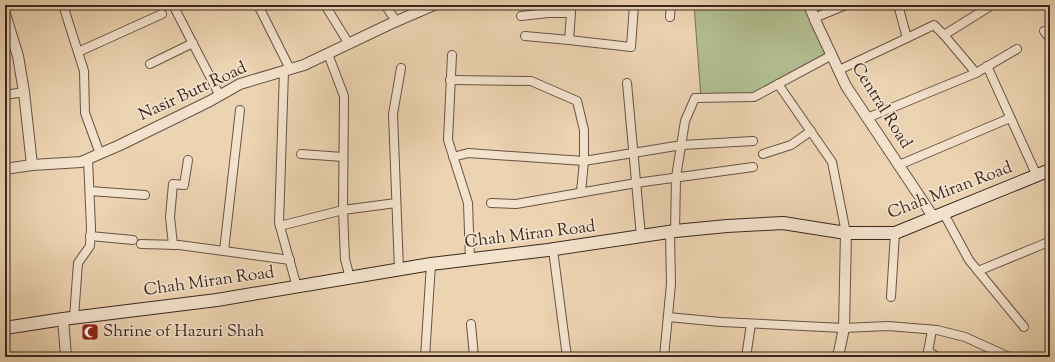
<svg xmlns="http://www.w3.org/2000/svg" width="1055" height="362" font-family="'Sorts Mill Goudy',serif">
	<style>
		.green { fill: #b2be90; stroke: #767359 }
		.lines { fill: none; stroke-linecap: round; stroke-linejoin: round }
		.minor-casing { stroke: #675346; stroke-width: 10 }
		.tertiary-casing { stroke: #675346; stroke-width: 12 }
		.secondary-casing { stroke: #3b2822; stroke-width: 14 }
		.minor { stroke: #f3e2cc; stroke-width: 8 }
		.tertiary { stroke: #f3e2cc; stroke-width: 10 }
		.secondary { stroke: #f3e2cc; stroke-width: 12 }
		.labels { text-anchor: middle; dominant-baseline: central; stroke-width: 3.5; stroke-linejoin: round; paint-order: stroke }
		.street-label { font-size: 17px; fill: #3b2822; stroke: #f3e2cc }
		.poi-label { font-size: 17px; fill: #3b2822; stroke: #f3e2cc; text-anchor: start }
	</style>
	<rect width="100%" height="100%" fill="#ecd3b1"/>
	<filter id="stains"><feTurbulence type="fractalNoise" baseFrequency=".005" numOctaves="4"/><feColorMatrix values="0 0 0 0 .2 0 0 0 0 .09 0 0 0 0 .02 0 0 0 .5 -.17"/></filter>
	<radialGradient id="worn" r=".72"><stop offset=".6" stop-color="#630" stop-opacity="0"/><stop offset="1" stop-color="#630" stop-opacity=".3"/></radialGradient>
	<path class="green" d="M 694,5 L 811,5 L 832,55 L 754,97 L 701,98 Z"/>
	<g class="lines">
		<g class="minor-casing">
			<g id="minor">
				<path d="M 63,5 L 84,71 L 85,113 L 100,154"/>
				<path d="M 173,5 L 220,96"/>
				<path d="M 258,5 L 290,69"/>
				<path d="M 325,5 L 349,44"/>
				<path d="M 385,5 L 396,21"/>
				<path d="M 521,16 L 548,13 L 571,13"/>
				<path d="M 670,17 L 671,5"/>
				<path d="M 814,18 L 846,5"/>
				<path d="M 1044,31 L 1050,39"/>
				<path d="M 944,35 L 992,5"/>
				<path d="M 525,36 L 569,40 L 571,13 L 570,5"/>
				<path d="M 569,40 L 631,47 L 634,5"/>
				<path d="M 78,52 L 162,14"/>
				<path d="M 328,54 L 344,96 L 343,210 L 345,259 L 350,278"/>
				<path d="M 452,55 L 448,140 L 468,203 L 470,260"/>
				<path d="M 150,64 L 193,43"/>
				<path d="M 987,66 L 1037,176"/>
				<path d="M 839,70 L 907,38 L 898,5"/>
				<path d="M 284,71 L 279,223 L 297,287"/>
				<path d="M 976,73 L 1017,49"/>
				<path d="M 450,80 L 531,81 L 577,101 L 584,130 L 584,161 L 581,192"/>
				<path d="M 627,83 L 641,236"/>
				<path d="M 778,84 L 832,162 L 846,233"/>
				<path d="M 5,95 L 24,92"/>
				<path d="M 867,118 L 976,73 L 944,35 L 934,25 L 907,38"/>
				<path d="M 301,154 L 343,157"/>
				<path d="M 763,154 L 791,145 L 811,131"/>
				<path d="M 453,157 L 468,153 L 584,161 L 682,145 L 753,141"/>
				<path d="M 899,165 L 1010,118"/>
				<path d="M 90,191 L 145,195"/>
				<path d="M 491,203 L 516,204 L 636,183 L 753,167"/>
				<path d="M 944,214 L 969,260 L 1024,327"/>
				<path d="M 280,226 L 343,210 L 396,203"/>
				<path d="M 675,231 L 676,177 L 685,121 L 695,98 L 754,97 L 832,55"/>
				<path d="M 90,236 L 133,240"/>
				<path d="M 141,244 L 179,245 L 290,260"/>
				<path d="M 173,245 L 170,217 L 173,184 L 184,185 L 188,160"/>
				<path d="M 553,250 L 567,357"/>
				<path d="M 224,251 L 240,110"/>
				<path d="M 399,270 L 393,114 L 401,68"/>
				<path d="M 978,271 L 1046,243"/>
				<path d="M 891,297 L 895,233"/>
				<path d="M 74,317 L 78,263 L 90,246 L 91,228 L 88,159"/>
				<path d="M 668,317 L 721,322 L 844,328 L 888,326 L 937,330 L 965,337 L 1009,357"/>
				<path d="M 471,324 L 474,357"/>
				<path d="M 928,351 L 937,357"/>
				<path d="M 425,357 L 431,264"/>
				<path d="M 664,357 L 671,284 L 670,232"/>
				<path d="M 746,357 L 751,324"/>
				<path d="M 927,357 L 932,330"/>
			</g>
		</g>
		<g class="tertiary-casing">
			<g id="tertiary">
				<path d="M 809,5 L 816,22 L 846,86 L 934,218"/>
				<path d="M 5,14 L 18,56 L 24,92 L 32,165"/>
				<path d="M 5,169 L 32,165 L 81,162 L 120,145 L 210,101 L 240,84 L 304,65 L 390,24 L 434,5"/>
				<path d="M 63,319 L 66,357"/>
				<path d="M 838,357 L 844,328 L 846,233"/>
			</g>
		</g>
		<g class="secondary-casing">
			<path id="secondary" d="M 5,328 L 63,319 L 217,300 L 431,264 L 548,250 L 675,231 L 727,226 L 783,223 L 846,233 L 895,233 L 1050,170"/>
		</g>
		<use href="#minor" class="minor"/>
		<use href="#tertiary" class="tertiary"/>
		<use href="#secondary" class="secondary"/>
	</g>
	<defs>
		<g id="mosque-square" transform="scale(0.9)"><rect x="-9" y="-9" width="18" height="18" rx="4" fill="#8f2418" stroke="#f3e2cc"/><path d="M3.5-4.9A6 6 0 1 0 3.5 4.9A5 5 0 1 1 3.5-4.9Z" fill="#fff"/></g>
	</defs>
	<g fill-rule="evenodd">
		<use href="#mosque-square" x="90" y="332"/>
	</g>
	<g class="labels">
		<g class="street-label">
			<text transform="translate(193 92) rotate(-25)">Nasir Butt Road</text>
			<text transform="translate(881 106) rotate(58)">Central Road</text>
			<text transform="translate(950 191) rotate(-21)">Chah Miran Road</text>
			<text transform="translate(530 235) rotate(-7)">Chah Miran Road</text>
			<text transform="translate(209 282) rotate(-8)">Chah Miran Road</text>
		</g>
		<g class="poi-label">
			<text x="103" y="332">Shrine of Hazuri Shah</text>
		</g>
	</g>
	<rect width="1055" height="362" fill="none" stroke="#ecd3b1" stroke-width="20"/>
	<rect x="6" y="6" width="1043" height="350" fill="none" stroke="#3b2822" stroke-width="2"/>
	<rect x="10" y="10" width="1035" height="342" fill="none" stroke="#3b2822"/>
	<rect width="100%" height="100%" filter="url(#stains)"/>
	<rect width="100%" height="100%" fill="url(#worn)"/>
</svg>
